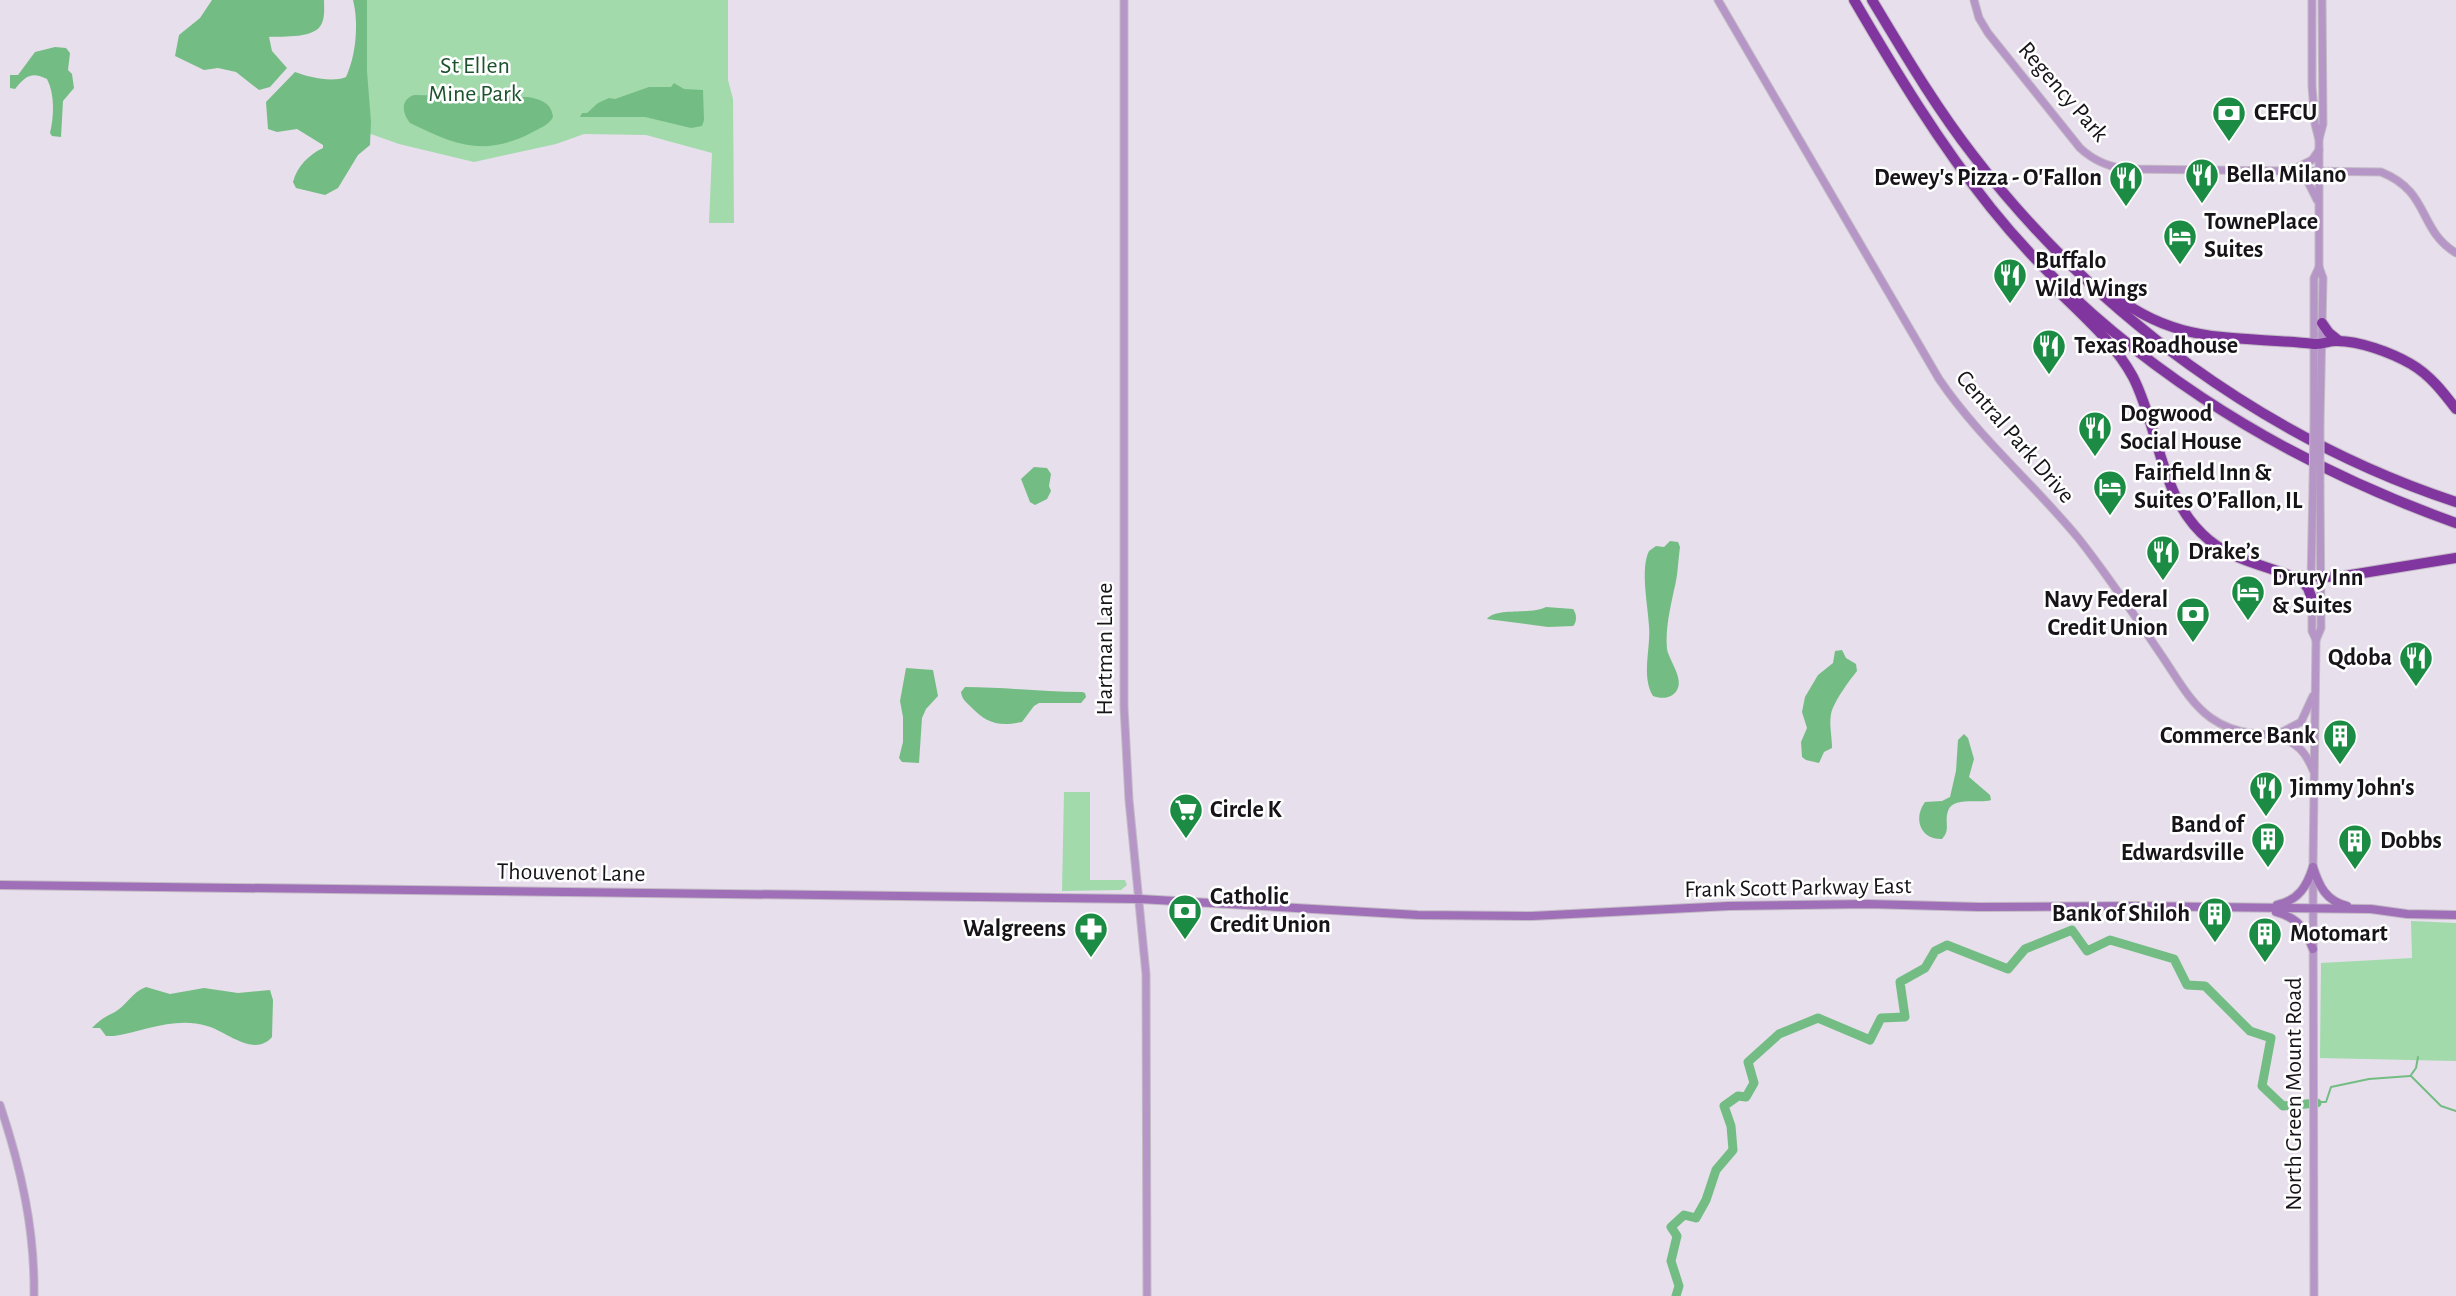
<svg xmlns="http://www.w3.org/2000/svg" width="2456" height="1296" font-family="'Alegreya Sans',sans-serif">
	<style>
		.green { fill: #a2daac }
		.water { fill: #73bd84 }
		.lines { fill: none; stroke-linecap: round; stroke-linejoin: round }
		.stream { stroke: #73bd84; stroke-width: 2 }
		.river { stroke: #73bd84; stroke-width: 9 }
		.tertiary-casing { stroke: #c2bac5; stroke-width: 9 }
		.secondary-casing { stroke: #c2bac5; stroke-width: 10 }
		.motorway-casing { stroke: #c2bac5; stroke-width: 12 }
		.tertiary { stroke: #b696c6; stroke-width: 7 }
		.secondary { stroke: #9f6fb7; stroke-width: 8 }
		.motorway { stroke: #80359f; stroke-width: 10 }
		.tertiary-bridge-casing { stroke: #c2bac5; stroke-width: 9; stroke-linecap: butt }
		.tertiary-bridge { stroke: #b696c6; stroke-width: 7 }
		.labels { text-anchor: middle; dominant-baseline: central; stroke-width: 5; stroke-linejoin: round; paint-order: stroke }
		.park-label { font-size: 24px; fill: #1c522c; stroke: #fff }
		.street-label { font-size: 24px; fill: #171419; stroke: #fff }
		.poi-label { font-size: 24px; font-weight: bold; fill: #171419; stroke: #fff; text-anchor: start }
	</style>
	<rect width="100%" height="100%" fill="#e7dfeb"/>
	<g class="green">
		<path d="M 365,0 L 728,0 L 728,80 L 733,99 L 734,223 L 709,223 L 712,153 L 646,135 L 584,134 L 556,144 L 474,162 L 399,144 L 368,133 Z"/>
		<path d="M 1064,792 L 1090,792 L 1090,880 L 1125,880 L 1127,885 L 1121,890 L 1062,891 Z"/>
		<path d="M 2411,921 L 2456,923 L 2456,1061 L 2320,1058 L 2321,963 L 2412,958 Z"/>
	</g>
	<g class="water">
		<path d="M 212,0 L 324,0 C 324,7 325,16 322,23 C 316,39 283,36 269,37 L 272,51 L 287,68 L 270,87 L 259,90 L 236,72 L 218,68 L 204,70 L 175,56 L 179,35 L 200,18 Z"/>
		<path d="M 353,0 L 367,0 L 367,71 L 371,122 L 370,145 L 358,155 L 338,188 L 325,195 L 296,188 L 293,182 C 297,167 308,155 323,148 L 323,145 L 297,129 L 277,132 L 268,129 L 266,102 L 295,72 C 309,77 331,83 346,77 C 356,56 359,23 353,0 Z"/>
		<path d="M 55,47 L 66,48 L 70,53 L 68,70 L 72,74 L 74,88 L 63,101 L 61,137 L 52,136 L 50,133 C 54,117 55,94 47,79 C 32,71 25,76 15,89 L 10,88 L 10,75 L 18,75 L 35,52 Z"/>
		<path d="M 674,83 L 684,89 L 703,90 L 704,120 L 702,126 L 691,128 L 645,117 L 580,117 L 582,113 L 587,113 L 598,103 L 609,98 L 615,99 L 649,87 L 671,87 Z"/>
		<path d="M 414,95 L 528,97 C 540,99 552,103 553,117 C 549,125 540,128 531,133 C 484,157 455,145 410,123 C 402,113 400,100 414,95 Z"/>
		<path d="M 1034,467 L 1047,468 L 1051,474 L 1049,486 L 1051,491 L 1047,499 L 1035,505 L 1030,502 L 1021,479 Z"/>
		<path d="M 1670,541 L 1678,542 L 1680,547 C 1678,561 1678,576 1674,590 C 1670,609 1665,630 1667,649 C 1669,660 1684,679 1677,690 C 1672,699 1661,699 1653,696 C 1641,676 1651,648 1649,626 C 1648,605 1640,569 1649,551 L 1656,546 L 1664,547 Z"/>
		<path d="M 1546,607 L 1573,609 C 1577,614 1577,622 1573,626 L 1548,627 L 1487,619 C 1496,607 1531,615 1546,607 Z"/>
		<path d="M 1842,650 L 1846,658 L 1856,664 L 1857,671 C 1849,681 1834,701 1831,714 C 1829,725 1832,737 1832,748 L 1824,752 L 1819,763 L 1806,760 L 1802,757 L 1801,742 L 1807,728 L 1802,712 L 1805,697 L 1818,675 L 1833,663 L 1835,651 Z"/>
		<path d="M 906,668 L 933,670 L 938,696 L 926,709 L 922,718 L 919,763 L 902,762 L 899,758 L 903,742 L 903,717 L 900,701 Z"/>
		<path d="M 965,687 C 1004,687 1043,692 1082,692 L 1085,693 L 1086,697 L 1081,703 L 1039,703 L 1034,706 L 1022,722 C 998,727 986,723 970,706 C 965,701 962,699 961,692 Z"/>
		<path d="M 1964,734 L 1968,738 L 1974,759 L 1969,777 L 1990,795 L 1991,800 C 1981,804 1952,796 1948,811 C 1944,822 1951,830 1942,839 C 1920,840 1913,818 1925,802 L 1942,801 L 1950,797 L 1956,771 L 1958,740 Z"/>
		<path d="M 146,987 L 170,994 L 204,988 L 238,993 L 270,990 L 273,1000 L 272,1037 C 254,1058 226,1031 207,1026 C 176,1016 144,1031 114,1036 L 106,1036 L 100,1028 L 92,1028 C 101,1019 103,1018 115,1012 C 127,1005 132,992 146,987 Z"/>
	</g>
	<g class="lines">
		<g class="stream">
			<path d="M 2411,1075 L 2416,1068 L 2418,1057"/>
			<path d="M 2411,1076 L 2441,1106 L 2456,1111"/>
			<path d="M 2317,1102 L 2326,1102 L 2331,1087 L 2369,1079 L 2410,1076"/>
		</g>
		<path class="river" d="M 1676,1296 L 1679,1286 L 1671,1261 L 1677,1236 L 1671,1227 L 1684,1215 L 1696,1218 L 1706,1200 L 1716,1170 L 1733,1150 L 1731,1126 L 1724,1106 L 1738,1096 L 1746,1097 L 1754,1083 L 1748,1062 L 1779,1034 L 1818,1018 L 1870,1040 L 1881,1018 L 1905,1017 L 1900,982 L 1925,968 L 1935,951 L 1947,945 L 2008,969 L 2025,949 L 2072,930 L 2087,951 L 2110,940 L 2174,959 L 2187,985 L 2205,986 L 2250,1031 L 2271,1038 L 2262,1086 L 2283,1106 L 2317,1103"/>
		<g class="tertiary-casing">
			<g id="tertiary">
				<path d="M 1124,0 L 1124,707 L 1129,800 L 1146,974 L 1147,1296"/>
				<path d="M 1718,0 L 1939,379 C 1979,438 2034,484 2079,539 C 2109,577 2135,616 2162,656 C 2177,678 2190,703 2211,718 C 2242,740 2279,734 2314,734"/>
				<path d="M 1974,0 L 1979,18 L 1988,33 L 2080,148 C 2094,161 2110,168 2130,169 L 2381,172 C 2431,192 2417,229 2456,253"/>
				<path d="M 2312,0 L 2312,86 L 2315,124 L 2319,140 L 2319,267 L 2314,278 L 2314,421"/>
				<path d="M 2319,139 L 2323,124 L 2322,0"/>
				<path d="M 2296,168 L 2312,160 L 2319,150"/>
				<path d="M 2294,173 L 2308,182 L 2317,200"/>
				<path d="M 2319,267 L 2323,278 L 2320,421"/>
				<path d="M 2311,581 L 2313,487"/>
				<path d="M 2312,596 L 2312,631 L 2316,640"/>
				<path d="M 2282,732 L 2301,722 L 2313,696"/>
				<path d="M 2278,736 C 2298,744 2305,751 2313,770"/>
				<path d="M 0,1105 C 21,1168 35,1229 34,1296"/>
				<path d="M 2314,1296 L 2313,867 L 2316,640 L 2321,628 L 2320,487"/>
			</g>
		</g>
		<g class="secondary-casing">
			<g id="secondary">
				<path d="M 2313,867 C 2319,886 2326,901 2347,906"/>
				<path d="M 0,885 L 1140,899 L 1418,915 L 1532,916 L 1729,906 L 1868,904 L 1979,907 L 2136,906 L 2371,909 L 2407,914 L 2456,915"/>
				<path d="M 2277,905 C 2299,900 2307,886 2313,867"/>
				<path d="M 2276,912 C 2298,918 2305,928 2313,949"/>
			</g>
		</g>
		<g class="motorway-casing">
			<g id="motorway">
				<path d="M 1854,0 C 1896,72 1939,143 1991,208 C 2110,356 2279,460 2456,523"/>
				<path d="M 1872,0 C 1904,53 1935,106 1973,155 C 2095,314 2266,439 2456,502"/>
				<path d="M 2104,287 C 2173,347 2232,335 2314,344 C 2322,345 2328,341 2335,341 C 2358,340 2392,353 2411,364 C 2430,375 2443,392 2456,409"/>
				<path d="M 2055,288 C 2082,315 2114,342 2133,377 C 2160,430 2160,500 2209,540 C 2239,564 2270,565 2302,581 L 2308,588 L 2312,599"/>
				<path d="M 2322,323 L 2329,333 L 2339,341"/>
				<path d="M 2295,576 L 2338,577 L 2456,558"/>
			</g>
		</g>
		<use href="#tertiary" class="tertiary"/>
		<use href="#secondary" class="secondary"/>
		<use href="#motorway" class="motorway"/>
		<g class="tertiary-bridge-casing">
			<g id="tertiary-bridge">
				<path d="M 2313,487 L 2314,421"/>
				<path d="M 2320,487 L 2320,421"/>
			</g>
		</g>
		<use href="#tertiary-bridge" class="tertiary-bridge"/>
	</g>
	<defs>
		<g id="bank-pin" transform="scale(1.75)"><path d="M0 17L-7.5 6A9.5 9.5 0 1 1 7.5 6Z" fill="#1c8c44" stroke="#fff"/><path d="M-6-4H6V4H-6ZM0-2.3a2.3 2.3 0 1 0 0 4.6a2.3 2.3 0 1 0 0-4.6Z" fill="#fff"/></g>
		<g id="restaurant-pin" transform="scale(1.75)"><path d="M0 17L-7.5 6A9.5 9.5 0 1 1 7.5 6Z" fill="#1c8c44" stroke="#fff"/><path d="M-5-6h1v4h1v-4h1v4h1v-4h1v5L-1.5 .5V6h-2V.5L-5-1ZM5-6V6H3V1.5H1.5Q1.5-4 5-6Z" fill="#fff"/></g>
		<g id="hotel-pin" transform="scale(1.75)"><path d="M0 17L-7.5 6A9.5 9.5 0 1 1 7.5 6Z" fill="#1c8c44" stroke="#fff"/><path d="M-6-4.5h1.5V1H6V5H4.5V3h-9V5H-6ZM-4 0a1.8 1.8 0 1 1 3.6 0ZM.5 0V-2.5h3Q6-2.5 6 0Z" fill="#fff"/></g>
		<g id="building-pin" transform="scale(1.75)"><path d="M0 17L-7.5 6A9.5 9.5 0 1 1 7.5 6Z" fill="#1c8c44" stroke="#fff"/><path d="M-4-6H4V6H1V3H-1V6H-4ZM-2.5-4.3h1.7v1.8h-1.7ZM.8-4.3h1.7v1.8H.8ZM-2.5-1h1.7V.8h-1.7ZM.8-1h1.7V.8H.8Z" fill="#fff"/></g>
		<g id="supermarket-pin" transform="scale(1.75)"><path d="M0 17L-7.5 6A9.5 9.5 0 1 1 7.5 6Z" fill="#1c8c44" stroke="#fff"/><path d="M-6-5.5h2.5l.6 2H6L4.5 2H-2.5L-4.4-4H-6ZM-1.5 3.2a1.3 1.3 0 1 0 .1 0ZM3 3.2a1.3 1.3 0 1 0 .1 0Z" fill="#fff"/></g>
		<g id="pharmacy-pin" transform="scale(1.75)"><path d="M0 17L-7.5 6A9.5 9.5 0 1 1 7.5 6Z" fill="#1c8c44" stroke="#fff"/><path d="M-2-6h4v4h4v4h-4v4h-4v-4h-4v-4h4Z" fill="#fff"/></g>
	</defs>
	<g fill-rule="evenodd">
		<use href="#bank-pin" x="2229" y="113"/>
		<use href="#restaurant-pin" x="2202" y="175"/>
		<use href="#restaurant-pin" x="2126" y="178"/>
		<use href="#hotel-pin" x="2180" y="236"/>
		<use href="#restaurant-pin" x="2010" y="275"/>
		<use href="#restaurant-pin" x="2049" y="346"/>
		<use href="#restaurant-pin" x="2095" y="428"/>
		<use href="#hotel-pin" x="2110" y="487"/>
		<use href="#restaurant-pin" x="2163" y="552"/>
		<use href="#hotel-pin" x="2248" y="592"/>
		<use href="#bank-pin" x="2193" y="614"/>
		<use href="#restaurant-pin" x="2416" y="658"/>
		<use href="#building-pin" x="2340" y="736"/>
		<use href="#restaurant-pin" x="2266" y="788"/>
		<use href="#supermarket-pin" x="1186" y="810"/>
		<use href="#building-pin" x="2268" y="839"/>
		<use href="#building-pin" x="2355" y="841"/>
		<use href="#bank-pin" x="1185" y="911"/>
		<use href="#building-pin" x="2215" y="914"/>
		<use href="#pharmacy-pin" x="1091" y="929"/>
		<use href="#building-pin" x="2265" y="934"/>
	</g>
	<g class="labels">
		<g class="park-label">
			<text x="475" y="66">St Ellen<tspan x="475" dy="28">Mine Park</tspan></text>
		</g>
		<g class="street-label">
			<text transform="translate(2063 92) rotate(49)">Regency Park</text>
			<text transform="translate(2015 437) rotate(49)">Central Park Drive</text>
			<text transform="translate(1105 649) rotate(-90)">Hartman Lane</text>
			<text transform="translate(571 873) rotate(1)">Thouvenot Lane</text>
			<text transform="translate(1798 888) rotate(-1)">Frank Scott Parkway East</text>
			<text transform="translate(2294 1094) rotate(-90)">North Green Mount Road</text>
		</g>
		<g class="poi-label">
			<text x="2254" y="113">CEFCU</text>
			<text x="2226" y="175">Bella Milano</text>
			<text x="2102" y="178" text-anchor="end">Dewey's Pizza - O'Fallon</text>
			<text x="2204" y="222">TownePlace<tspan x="2204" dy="28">Suites</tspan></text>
			<text x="2035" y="261">Buffalo<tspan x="2035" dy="28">Wild Wings</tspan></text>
			<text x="2074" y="346">Texas Roadhouse</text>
			<text x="2120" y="414">Dogwood<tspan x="2120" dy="28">Social House</tspan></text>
			<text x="2134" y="473">Fairfield Inn &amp;<tspan x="2134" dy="28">Suites O’Fallon, IL</tspan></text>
			<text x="2188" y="552">Drake’s</text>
			<text x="2272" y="578">Drury Inn<tspan x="2272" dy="28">&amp; Suites</tspan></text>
			<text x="2168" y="600" text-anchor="end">Navy Federal<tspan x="2168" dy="28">Credit Union</tspan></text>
			<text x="2392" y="658" text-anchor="end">Qdoba</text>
			<text x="2316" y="736" text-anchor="end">Commerce Bank</text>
			<text x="2290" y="788">Jimmy John's</text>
			<text x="1210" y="810">Circle K</text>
			<text x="2244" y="825" text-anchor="end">Band of<tspan x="2244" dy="28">Edwardsville</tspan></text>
			<text x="2380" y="841">Dobbs</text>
			<text x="1210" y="897">Catholic<tspan x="1210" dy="28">Credit Union</tspan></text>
			<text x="2190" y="914" text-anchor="end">Bank of Shiloh</text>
			<text x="1066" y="929" text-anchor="end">Walgreens</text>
			<text x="2290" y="934">Motomart</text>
		</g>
	</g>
</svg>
